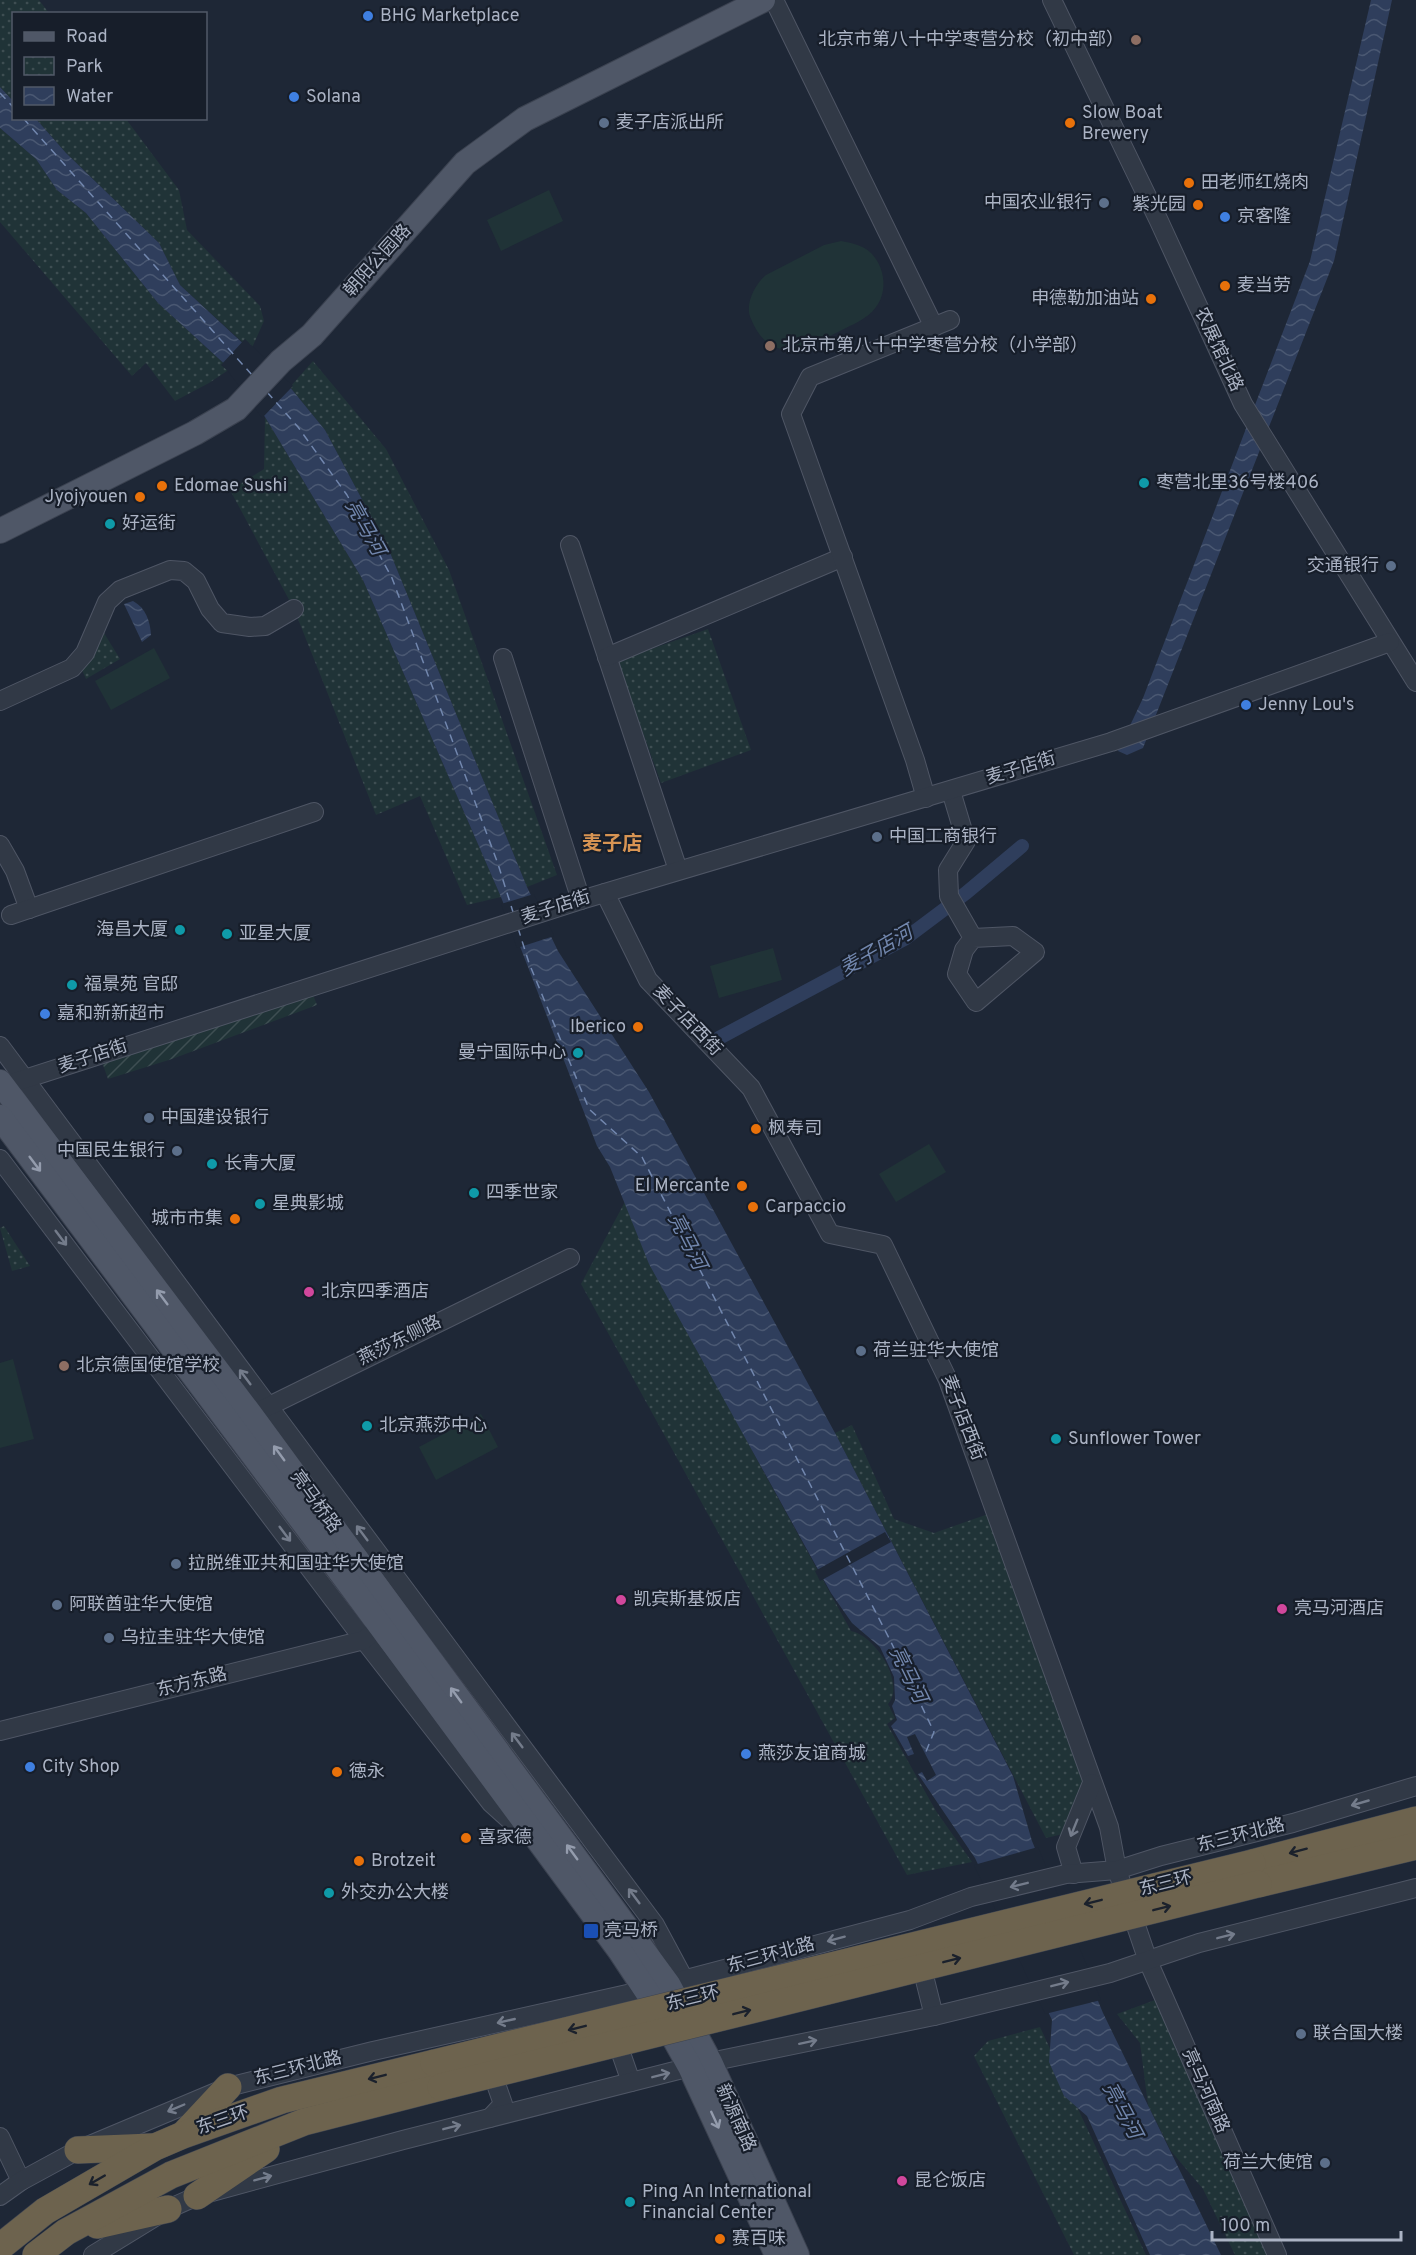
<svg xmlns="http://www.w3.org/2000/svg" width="1416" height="2255" font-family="Overpass,'Noto Sans SC',sans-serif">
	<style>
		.grass { fill: #203337 }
		.park { fill: url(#park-dots) }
		.garden { fill: url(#garden-furrows) }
		.water { fill: url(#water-waves) }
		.pier { fill: #1e2736 }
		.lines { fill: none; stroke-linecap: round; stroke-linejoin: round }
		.canal { stroke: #2f3e5c; stroke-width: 14 }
		.ferry { stroke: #7287ae; stroke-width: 1.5; stroke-dasharray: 8 6; stroke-linecap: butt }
		.minor-casing { stroke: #4f5665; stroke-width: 20 }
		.major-casing { stroke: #3b4250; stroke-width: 26 }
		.highway-casing { stroke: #3c4351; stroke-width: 28 }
		.minor { stroke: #313946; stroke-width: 18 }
		.major { stroke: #4f5767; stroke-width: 24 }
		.highway { stroke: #6d634e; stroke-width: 27 }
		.highway-bridge-casing { stroke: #3c4351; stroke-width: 28; stroke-linecap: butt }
		.highway-bridge { stroke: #6d634e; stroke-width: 27 }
		.oneway { stroke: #949cad }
		.oneway2 { stroke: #747c8b }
		.oneway3 { stroke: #1b212c }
		.shop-dot { fill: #3f7fe0; stroke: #171e2a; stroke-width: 2 }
		.education-dot { fill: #8d6e63; stroke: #171e2a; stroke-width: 2 }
		.service-dot { fill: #5c6f8a; stroke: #171e2a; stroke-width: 2 }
		.food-dot { fill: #e8710a; stroke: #171e2a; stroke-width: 2 }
		.culture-dot { fill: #0f9aa8; stroke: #171e2a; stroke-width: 2 }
		.hotel-dot { fill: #d1479c; stroke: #171e2a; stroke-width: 2 }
		.transit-dot { fill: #1a4fb4; stroke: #171e2a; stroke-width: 2 }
		.labels { text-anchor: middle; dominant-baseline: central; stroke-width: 4.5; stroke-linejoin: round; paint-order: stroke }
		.poi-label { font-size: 18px; fill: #abb3c4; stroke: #171e2a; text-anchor: start }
		.street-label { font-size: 18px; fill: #abb3c4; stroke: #171e2a }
		.water-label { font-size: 20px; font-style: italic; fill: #7287ae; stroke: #171e2a }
		.neighbourhood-label { font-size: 20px; font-weight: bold; fill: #d79453; stroke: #171e2a }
	</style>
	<defs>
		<pattern id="park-dots" width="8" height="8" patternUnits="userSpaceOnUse" patternTransform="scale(1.5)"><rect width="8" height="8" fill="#203337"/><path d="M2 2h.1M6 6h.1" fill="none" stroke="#3e4e52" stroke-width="1.8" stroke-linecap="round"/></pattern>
		<pattern id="garden-furrows" width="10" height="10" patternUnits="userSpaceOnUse" patternTransform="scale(1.5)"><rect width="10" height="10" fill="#203337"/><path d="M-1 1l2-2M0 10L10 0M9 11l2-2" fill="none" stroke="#3e4e52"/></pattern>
		<pattern id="water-waves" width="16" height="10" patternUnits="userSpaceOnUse" patternTransform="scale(1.5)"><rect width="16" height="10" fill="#2f3e5c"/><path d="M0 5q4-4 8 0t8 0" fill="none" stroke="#4a5872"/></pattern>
	</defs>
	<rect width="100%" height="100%" fill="#1e2736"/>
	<g class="grass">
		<path d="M 549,190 L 563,221 L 501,251 L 487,220 Z"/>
		<path d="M 841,241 C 851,243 863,245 871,253 C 885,267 888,291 876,307 C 868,319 851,325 838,332 C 804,349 771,366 751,319 C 744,305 755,284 766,275 L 824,245 Z"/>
		<path d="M 154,648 L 170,678 L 111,710 L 95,681 Z"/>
		<path d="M 773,948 L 782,980 L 719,998 L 710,966 Z"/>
		<path d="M 929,1144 L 946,1172 L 896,1202 L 879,1174 Z"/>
		<path d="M 13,1359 L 34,1439 L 0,1448 L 0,1363 Z"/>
		<path d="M 481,1414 L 498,1447 L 436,1480 L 419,1447 Z"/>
	</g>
	<g class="park">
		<path d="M 0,0 L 39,0 L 49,13 L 14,14 L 13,101 L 0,87 Z"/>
		<path d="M 36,119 L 126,119 L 179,190 L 187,230 L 260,306 L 264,321 L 251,350 L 180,285 L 159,243 L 66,153 Z"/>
		<path d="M 0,128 L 36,159 L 57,190 L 86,213 L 158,303 L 230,369 L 209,383 L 175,401 L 146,363 L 132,376 L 0,222 Z"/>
		<path d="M 313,361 L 386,449 L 449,570 L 557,875 L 527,887 L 389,550 L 325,430 L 290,387 Z"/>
		<path d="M 265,417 L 363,580 L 501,897 L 467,905 L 420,796 L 376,815 L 294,609 L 230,490 L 264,469 Z"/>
		<path d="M 708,629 L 751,750 L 661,783 L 617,661 Z"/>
		<path d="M 104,633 L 120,659 L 86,679 L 81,668 Z"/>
		<path d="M 627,1198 L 677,1309 L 762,1469 L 851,1631 C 875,1635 906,1684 888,1704 L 895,1718 L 887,1724 L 936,1811 L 972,1862 L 907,1875 L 581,1284 Z"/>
		<path d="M 4,1226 L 30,1266 L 12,1271 L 0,1228 Z"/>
		<path d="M 852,1425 L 894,1519 L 934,1533 L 991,1513 L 1083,1780 L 1063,1834 L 1046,1838 L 835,1433 Z"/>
		<path d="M 1155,2000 L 1269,2255 L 1235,2255 L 1203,2189 L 1171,2151 L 1148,2105 L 1140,2043 L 1117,2014 Z"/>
		<path d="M 1040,2027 L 1146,2255 L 1074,2255 L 974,2056 L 988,2041 Z"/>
	</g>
	<path class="garden" d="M 310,987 L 317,1005 L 172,1059 L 108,1079 L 102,1062 Z"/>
	<g class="water">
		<path d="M 1371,0 L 1392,0 L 1334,261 L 1143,748 L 1127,755 L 1118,751 L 1143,698 L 1310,261 Z"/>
		<path d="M 0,87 L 13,101 L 14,118 L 36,119 L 66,153 L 159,243 L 180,285 L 289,386 L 325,430 L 389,550 L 527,887 L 558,951 L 649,1092 L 835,1433 L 1013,1776 L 1032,1841 L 1103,2013 L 1221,2255 L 1150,2255 L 1087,2116 L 1064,2096 L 1049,2062 L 1052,2020 L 975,1858 L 918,1774 L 922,1772 L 927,1781 L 936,1775 L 915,1734 L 907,1737 L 914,1754 L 908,1756 L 891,1726 L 897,1720 L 892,1706 L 895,1700 L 894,1677 L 880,1647 L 852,1623 L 831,1593 L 649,1264 L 610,1167 L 597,1146 L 501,897 L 363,580 L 265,417 L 230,369 L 158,303 L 86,213 L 57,190 L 36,159 L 0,128 Z"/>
		<path d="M 133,601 C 146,608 150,621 151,635 L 142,642 L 124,604 Z"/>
	</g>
	<g class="pier">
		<path d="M 245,339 L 293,386 L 262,418 L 228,371 L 221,365 Z"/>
		<path d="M 534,894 L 554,936 L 517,948 L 501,904 Z"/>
		<path d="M 885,1532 L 891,1542 L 820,1581 L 815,1571 Z"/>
		<path d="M 1038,1847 L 1101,2000 L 1045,2014 L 974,1865 Z"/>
	</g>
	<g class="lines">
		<path class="canal" d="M 719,1038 L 906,938 L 966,893 L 1022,846"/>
		<g class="ferry">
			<path d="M 0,93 L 14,108"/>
			<path d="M 23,118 L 252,375"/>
			<path d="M 267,392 L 298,427 L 347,495 L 392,578 L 498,864 L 513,912"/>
			<path d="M 518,928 L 529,963 L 589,1109 L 642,1157 L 891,1642 L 934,1732 L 925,1754"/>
		</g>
		<g class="minor-casing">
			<g id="minor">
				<path d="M 774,0 L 934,327"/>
				<path d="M 1052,0 L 1159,221 L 1243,404 L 1416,682"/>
				<path d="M 570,545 L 678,870"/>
				<path d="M 607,657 L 843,557"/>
				<path d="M 503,658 L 581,900"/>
				<path d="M 0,701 L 72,668 L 85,653 L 107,602 L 120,590 L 170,570 L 184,571 L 196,581 L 210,609 L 222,623 L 250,627 L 265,626 L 294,609"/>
				<path d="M 951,791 L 966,841 L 948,870 L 949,896 L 973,938 L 964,950 L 957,974 L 976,1002 L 1035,952 L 1013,936 L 973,938"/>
				<path d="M 926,798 L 915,760 L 791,414 L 810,377 L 950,320"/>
				<path d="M 0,845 L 15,871 L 29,909"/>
				<path d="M 605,893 L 648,980 L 751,1088 L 830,1234 L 883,1245 L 948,1380 L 1109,1827 L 1117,1870 L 1148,1961 L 1277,2255"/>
				<path d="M 11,915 L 314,812"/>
				<path d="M 0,1046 L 655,1925 L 684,1979 L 687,1989"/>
				<path d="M 0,1087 L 581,900 L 1111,742 L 1390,642"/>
				<path d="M 0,1159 L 364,1640 L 491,1803 L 523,1832"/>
				<path d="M 259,1411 L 570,1258"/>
				<path d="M 0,1731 L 364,1640 L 372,1633"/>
				<path d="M 1074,1874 L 1066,1847 L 1092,1783"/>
				<path d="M 919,1956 L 934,2016"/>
				<path d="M 614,2033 L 631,2082"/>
				<path d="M 489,2064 L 503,2104 L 490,2118"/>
				<path d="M 0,2137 L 21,2181"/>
				<path d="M 0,2196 L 21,2181 L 78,2150 L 228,2087 L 373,2051 L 645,1990 L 910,1920 L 971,1897 L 1066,1874 L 1117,1870 L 1161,1856 L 1293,1823 L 1416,1786"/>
				<path d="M 93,2255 L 168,2209 L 197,2196 L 403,2140 L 710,2062 L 934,2016 L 1110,1973 L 1199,1943 L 1416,1888"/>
			</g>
		</g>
		<g class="major-casing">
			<g id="major">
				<path d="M 0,531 L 195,433 L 236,409 L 281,361 L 312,335 L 465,163 L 525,119 L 763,0"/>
				<path d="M 0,1082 L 251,1415 L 668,1984 L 710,2062 L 797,2255"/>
				<path d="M 0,1117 L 342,1574 L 620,1951 L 655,2004 L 690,2067 L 777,2255"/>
			</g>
		</g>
		<g class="highway-casing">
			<g id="highway">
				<path d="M 1252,1863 L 1416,1820"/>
				<path d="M 1258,1884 L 1416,1846"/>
				<path d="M 186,2132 L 228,2087"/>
				<path d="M 78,2150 L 151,2147"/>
				<path d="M 197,2196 L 266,2149"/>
				<path d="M 97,2225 L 168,2209"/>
				<path d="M 0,2247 L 45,2211 L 155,2147 L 183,2135 L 282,2100 L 434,2063"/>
				<path d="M 36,2255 L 66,2232 L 171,2175 L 304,2122 L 441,2087"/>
			</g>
		</g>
		<use href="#minor" class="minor"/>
		<use href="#major" class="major"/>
		<use href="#highway" class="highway"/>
		<g class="highway-bridge-casing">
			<g id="highway-bridge">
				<path d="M 434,2063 L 1252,1863"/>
				<path d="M 441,2087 L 1258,1884"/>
			</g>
		</g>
		<use href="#highway-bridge" class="highway-bridge"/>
	</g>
	<defs><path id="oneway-shaft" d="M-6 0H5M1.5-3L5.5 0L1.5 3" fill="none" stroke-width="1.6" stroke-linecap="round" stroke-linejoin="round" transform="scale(1.5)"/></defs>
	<g class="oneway">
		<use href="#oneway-shaft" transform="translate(35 1164) rotate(53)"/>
		<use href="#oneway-shaft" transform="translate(162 1297) rotate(-127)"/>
		<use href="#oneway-shaft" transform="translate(279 1453) rotate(-126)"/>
		<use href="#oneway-shaft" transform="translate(456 1695) rotate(-126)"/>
		<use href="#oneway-shaft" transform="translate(572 1852) rotate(-126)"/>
		<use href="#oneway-shaft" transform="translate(715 2120) rotate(65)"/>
	</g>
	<g class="oneway2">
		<use href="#oneway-shaft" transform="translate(61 1238) rotate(53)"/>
		<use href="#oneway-shaft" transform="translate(245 1377) rotate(-127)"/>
		<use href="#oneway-shaft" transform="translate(362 1533) rotate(-127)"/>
		<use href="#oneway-shaft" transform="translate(285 1534) rotate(53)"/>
		<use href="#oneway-shaft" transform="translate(517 1740) rotate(-127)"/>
		<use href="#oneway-shaft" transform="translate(1360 1803) rotate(164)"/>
		<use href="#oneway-shaft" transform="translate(1074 1828) rotate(112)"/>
		<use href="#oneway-shaft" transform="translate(1019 1885) rotate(166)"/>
		<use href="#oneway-shaft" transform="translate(634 1896) rotate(-127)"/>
		<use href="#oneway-shaft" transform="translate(1226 1936) rotate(-14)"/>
		<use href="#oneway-shaft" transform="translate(836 1939) rotate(165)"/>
		<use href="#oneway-shaft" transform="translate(1060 1984) rotate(-14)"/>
		<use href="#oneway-shaft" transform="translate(506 2021) rotate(167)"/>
		<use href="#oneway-shaft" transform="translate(808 2042) rotate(-12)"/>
		<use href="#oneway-shaft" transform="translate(661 2075) rotate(-14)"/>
		<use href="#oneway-shaft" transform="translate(176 2108) rotate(157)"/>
		<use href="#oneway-shaft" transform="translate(452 2127) rotate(-14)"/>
		<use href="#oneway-shaft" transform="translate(263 2178) rotate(-15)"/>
	</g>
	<g class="oneway3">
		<use href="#oneway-shaft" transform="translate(1298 1851) rotate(165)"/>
		<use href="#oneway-shaft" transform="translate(1093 1902) rotate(166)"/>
		<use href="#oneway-shaft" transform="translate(1162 1908) rotate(-14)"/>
		<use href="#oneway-shaft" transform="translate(952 1960) rotate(-14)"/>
		<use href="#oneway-shaft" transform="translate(742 2012) rotate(-14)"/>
		<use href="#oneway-shaft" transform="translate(577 2028) rotate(166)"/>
		<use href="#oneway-shaft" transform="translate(377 2077) rotate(166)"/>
		<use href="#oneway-shaft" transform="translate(97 2180) rotate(150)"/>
	</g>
	<g class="shop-dot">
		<circle cx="368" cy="16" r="6"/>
		<circle cx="294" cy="97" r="6"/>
		<circle cx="1225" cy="217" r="6"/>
		<circle cx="1246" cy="705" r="6"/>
		<circle cx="45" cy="1014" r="6"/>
		<circle cx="746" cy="1754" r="6"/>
		<circle cx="30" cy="1767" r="6"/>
	</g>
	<g class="education-dot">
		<circle cx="1136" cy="40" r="6"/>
		<circle cx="770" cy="346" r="6"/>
		<circle cx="64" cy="1366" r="6"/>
	</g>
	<g class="service-dot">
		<circle cx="604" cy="123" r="6"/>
		<circle cx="1104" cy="203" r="6"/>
		<circle cx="1391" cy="566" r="6"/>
		<circle cx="877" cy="837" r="6"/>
		<circle cx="149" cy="1118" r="6"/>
		<circle cx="177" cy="1151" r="6"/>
		<circle cx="861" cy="1351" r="6"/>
		<circle cx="176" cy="1564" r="6"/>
		<circle cx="57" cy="1605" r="6"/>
		<circle cx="109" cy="1638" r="6"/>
		<circle cx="1301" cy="2034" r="6"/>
		<circle cx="1325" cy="2163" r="6"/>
	</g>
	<g class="food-dot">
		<circle cx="1070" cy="123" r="6"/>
		<circle cx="1189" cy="183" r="6"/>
		<circle cx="1198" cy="205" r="6"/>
		<circle cx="1225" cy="286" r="6"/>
		<circle cx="1151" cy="299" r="6"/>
		<circle cx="162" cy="486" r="6"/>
		<circle cx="140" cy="497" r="6"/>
		<circle cx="638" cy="1027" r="6"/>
		<circle cx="756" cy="1129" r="6"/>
		<circle cx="742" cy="1186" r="6"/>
		<circle cx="753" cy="1207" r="6"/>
		<circle cx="235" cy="1219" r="6"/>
		<circle cx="337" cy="1772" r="6"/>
		<circle cx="466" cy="1838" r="6"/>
		<circle cx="359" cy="1861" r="6"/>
		<circle cx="720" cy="2239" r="6"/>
	</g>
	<g class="culture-dot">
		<circle cx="1144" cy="483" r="6"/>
		<circle cx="110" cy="524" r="6"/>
		<circle cx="180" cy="930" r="6"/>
		<circle cx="227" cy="934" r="6"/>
		<circle cx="72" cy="985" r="6"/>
		<circle cx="578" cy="1053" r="6"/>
		<circle cx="212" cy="1164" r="6"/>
		<circle cx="474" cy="1193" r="6"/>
		<circle cx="260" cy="1204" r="6"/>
		<circle cx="367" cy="1426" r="6"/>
		<circle cx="1056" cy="1439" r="6"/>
		<circle cx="329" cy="1893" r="6"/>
		<circle cx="630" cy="2202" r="6"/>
	</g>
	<g class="hotel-dot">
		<circle cx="309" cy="1292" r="6"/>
		<circle cx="621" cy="1600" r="6"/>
		<circle cx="1282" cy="1609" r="6"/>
		<circle cx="902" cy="2181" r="6"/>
	</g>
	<rect class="transit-dot" x="583" y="1923" width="16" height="16" rx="3"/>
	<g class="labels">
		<g class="poi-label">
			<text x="380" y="16">BHG Marketplace</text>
			<text x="1124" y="40" text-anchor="end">北京市第八十中学枣营分校（初中部）</text>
			<text x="306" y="97">Solana</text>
			<text x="1082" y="113">Slow Boat<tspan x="1082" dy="21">Brewery</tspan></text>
			<text x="616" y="123">麦子店派出所</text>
			<text x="1201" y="183">田老师红烧肉</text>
			<text x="1092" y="203" text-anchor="end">中国农业银行</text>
			<text x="1186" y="205" text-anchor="end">紫光园</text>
			<text x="1237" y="217">京客隆</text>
			<text x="1237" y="286">麦当劳</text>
			<text x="1139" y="299" text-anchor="end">申德勒加油站</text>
			<text x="782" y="346">北京市第八十中学枣营分校（小学部）</text>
			<text x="1156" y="483">枣营北里36号楼406</text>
			<text x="174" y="486">Edomae Sushi</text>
			<text x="128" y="497" text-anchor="end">Jyojyouen</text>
			<text x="122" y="524">好运街</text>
			<text x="1379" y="566" text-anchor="end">交通银行</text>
			<text x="1258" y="705">Jenny Lou's</text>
			<text x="889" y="837">中国工商银行</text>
			<text x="168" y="930" text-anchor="end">海昌大厦</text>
			<text x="239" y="934">亚星大厦</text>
			<text x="84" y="985">福景苑 官邸</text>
			<text x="57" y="1014">嘉和新新超市</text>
			<text x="626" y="1027" text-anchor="end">Iberico</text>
			<text x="566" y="1053" text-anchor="end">曼宁国际中心</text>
			<text x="161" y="1118">中国建设银行</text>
			<text x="768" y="1129">枫寿司</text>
			<text x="165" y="1151" text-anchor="end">中国民生银行</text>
			<text x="224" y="1164">长青大厦</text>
			<text x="730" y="1186" text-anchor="end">El Mercante</text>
			<text x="486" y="1193">四季世家</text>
			<text x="272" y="1204">星典影城</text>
			<text x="765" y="1207">Carpaccio</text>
			<text x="223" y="1219" text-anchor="end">城市市集</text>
			<text x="321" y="1292">北京四季酒店</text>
			<text x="873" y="1351">荷兰驻华大使馆</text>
			<text x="76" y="1366">北京德国使馆学校</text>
			<text x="379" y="1426">北京燕莎中心</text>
			<text x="1068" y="1439">Sunflower Tower</text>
			<text x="188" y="1564">拉脱维亚共和国驻华大使馆</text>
			<text x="633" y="1600">凯宾斯基饭店</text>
			<text x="69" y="1605">阿联酋驻华大使馆</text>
			<text x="1294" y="1609">亮马河酒店</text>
			<text x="121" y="1638">乌拉圭驻华大使馆</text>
			<text x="758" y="1754">燕莎友谊商城</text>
			<text x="42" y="1767">City Shop</text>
			<text x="349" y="1772">徳永</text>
			<text x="478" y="1838">喜家德</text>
			<text x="371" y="1861">Brotzeit</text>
			<text x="341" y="1893">外交办公大楼</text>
			<text x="604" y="1931">亮马桥</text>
			<text x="1313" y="2034">联合国大楼</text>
			<text x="1313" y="2163" text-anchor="end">荷兰大使馆</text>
			<text x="914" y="2181">昆仑饭店</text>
			<text x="642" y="2192">Ping An International<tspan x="642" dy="21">Financial Center</tspan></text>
			<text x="732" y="2239">赛百味</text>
		</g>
		<g class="street-label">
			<text transform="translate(378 261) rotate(-48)">朝阳公园路</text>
			<text transform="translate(1218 350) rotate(65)">农展馆北路</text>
			<text transform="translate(1021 769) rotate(-17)">麦子店街</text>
			<text transform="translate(556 908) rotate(-18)">麦子店街</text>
			<text transform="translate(687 1021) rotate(46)">麦子店西街</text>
			<text transform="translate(93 1057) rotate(-18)">麦子店街</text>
			<text transform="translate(400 1341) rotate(-26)">燕莎东侧路</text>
			<text transform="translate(962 1418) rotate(69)">麦子店西街</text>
			<text transform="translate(315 1502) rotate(54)">亮马桥路</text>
			<text transform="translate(192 1683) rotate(-14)">东方东路</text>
			<text transform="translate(1241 1836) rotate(-14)">东三环北路</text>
			<text transform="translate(1166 1884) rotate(-14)">东三环</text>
			<text transform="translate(771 1956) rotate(-15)">东三环北路</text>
			<text transform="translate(693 1999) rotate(-14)">东三环</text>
			<text transform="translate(298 2069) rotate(-14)">东三环北路</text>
			<text transform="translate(1205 2091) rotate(66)">亮马河南路</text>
			<text transform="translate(735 2118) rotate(66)">新源南路</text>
			<text transform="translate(223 2121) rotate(-19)">东三环</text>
		</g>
		<g class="water-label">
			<text transform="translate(364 528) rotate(61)">亮马河</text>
			<text transform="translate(877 952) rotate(-30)">麦子店河</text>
			<text transform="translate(686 1242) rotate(63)">亮马河</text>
			<text transform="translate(907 1675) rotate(64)">亮马河</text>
			<text transform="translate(1121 2111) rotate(62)">亮马河</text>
		</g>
		<g class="neighbourhood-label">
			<text x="612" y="845">麦子店</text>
		</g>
	</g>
	<rect x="12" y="12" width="195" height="108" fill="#171e2a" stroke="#525a68" stroke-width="1.5"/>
	<rect x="24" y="32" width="30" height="9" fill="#4f5767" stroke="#525a68" stroke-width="1.5"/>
	<text x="66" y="42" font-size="18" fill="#abb3c4">Road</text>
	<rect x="24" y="57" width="30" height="18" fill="url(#park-dots)" stroke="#525a68" stroke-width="1.5"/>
	<text x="66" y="72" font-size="18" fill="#abb3c4">Park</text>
	<rect x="24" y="87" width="30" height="18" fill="url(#water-waves)" stroke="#525a68" stroke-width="1.5"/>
	<text x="66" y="102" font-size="18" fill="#abb3c4">Water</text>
	<path d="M1212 2231v9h189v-9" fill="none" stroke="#abb3c4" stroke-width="3"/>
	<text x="1221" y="2231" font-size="18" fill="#abb3c4" stroke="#171e2a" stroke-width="4.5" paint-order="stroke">100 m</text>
</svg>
